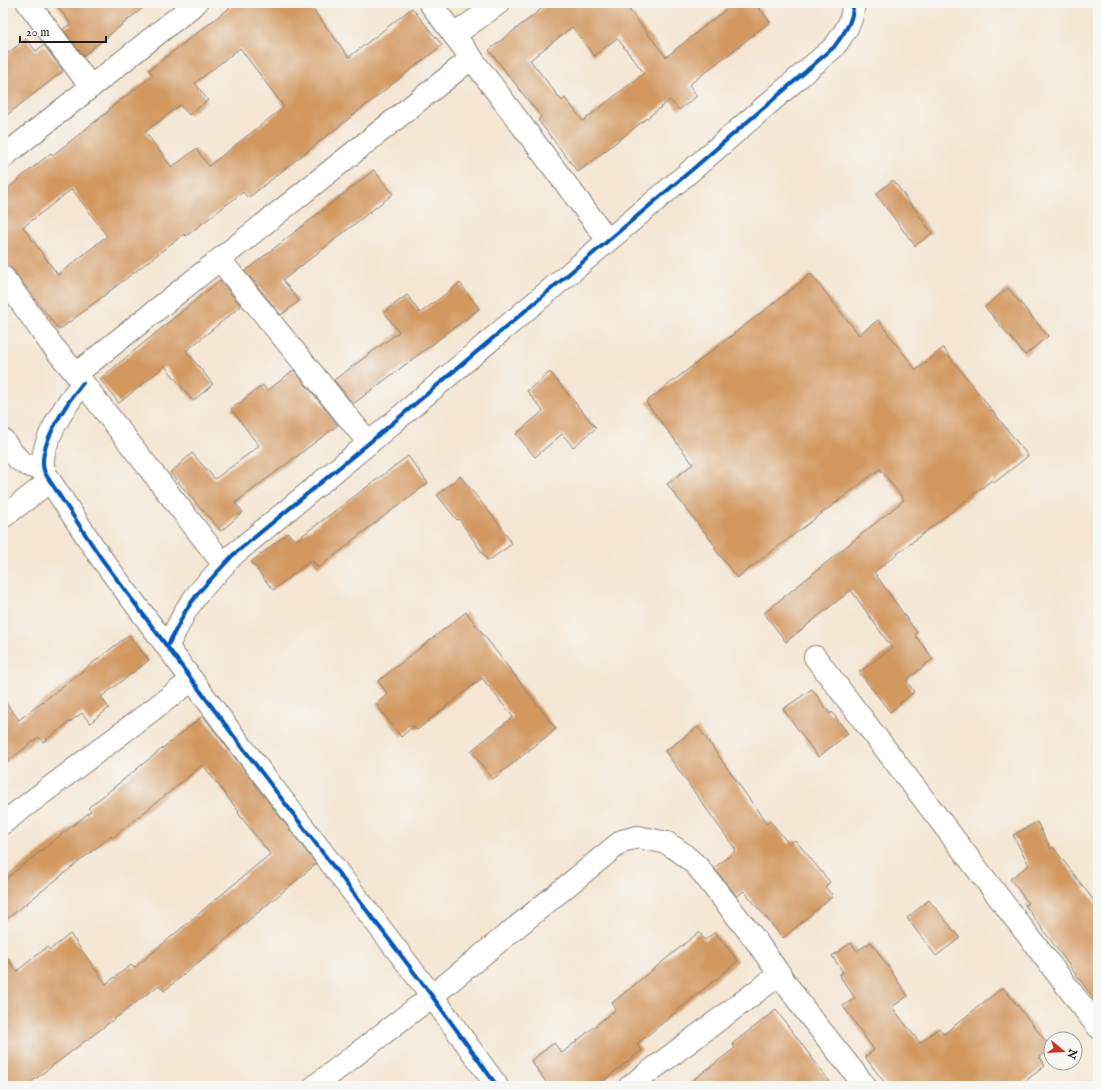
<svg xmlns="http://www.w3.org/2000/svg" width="1101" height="1089" font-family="'IM FELL English',serif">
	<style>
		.building { fill: #d29861; fill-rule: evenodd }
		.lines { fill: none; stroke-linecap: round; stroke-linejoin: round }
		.street-casing { stroke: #888177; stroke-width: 24 }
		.street { stroke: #fff; stroke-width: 22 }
		.cycleway-casing { stroke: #f6f6f2; stroke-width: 6 }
		.cycleway { stroke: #0057b8; stroke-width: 4 }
	</style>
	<rect width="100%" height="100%" fill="#f6f6f2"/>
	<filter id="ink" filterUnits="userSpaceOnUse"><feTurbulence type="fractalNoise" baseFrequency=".025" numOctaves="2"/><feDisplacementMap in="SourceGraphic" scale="8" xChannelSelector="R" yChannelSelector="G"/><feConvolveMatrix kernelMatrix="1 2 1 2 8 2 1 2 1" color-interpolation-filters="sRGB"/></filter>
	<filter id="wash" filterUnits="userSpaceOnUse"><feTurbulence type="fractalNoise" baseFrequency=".012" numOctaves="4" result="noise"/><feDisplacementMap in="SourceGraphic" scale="16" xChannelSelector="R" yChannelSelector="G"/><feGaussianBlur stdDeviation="0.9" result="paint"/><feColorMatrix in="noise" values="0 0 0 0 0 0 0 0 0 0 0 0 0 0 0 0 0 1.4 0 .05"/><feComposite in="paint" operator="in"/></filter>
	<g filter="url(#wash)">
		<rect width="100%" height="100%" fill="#f4e6d2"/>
		<g id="blocks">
			<g class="building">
				<path d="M 55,3 L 149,3 L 83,56 L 63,29 L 71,24 Z"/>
				<path d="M 236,3 L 308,3 L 349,57 L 412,8 L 442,45 L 248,198 L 243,192 L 186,236 L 184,234 L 59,330 L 13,270 L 8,266 L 3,265 L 3,192 L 51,153 L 53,155 L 110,110 L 109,109 L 153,75 L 149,70 ZM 240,48 L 284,107 L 209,166 L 196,149 L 172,167 L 145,132 L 180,105 L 189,115 L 208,100 L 195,83 ZM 72,189 L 107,236 L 58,275 L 23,227 Z"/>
				<path d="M 549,3 L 624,3 L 666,57 L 734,3 L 755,3 L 770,22 L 689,85 L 697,96 L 679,110 L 670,100 L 578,172 L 538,120 L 541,117 L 489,50 ZM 572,27 L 594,56 L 617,38 L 644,73 L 583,121 L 565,98 L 562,101 L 530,60 Z"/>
				<path d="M 26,39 L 36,51 L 44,45 L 63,71 L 3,118 L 3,57 Z"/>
				<path d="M 374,170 L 393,194 L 283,280 L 299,301 L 281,315 L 245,271 Z"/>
				<path d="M 893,180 L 932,233 L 915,246 L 876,194 Z"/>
				<path d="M 811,274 L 859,335 L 878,320 L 916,370 L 943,348 L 1028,456 L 994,483 L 992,480 L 874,572 L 917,633 L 915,635 L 933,659 L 906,680 L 914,692 L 890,712 L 859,672 L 892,648 L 851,590 L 786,642 L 764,613 L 904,500 L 880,469 L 737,578 L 714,548 L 716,547 L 667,484 L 693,464 L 646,402 Z"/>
				<path d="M 220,280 L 241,306 L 186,351 L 213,384 L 193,401 L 165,366 L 119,403 L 100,379 Z"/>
				<path d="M 460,283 L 479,309 L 353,404 L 334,380 L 399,332 L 384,312 L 407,295 L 420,313 Z"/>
				<path d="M 1008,288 L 1048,336 L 1025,355 L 985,307 Z"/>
				<path d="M 294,370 L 338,425 L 235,503 L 243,512 L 221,531 L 170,473 L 192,453 L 215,479 L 259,446 L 231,409 L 263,385 L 267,391 Z"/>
				<path d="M 550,372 L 596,428 L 573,447 L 562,434 L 535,457 L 516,434 L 543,411 L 527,391 Z"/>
				<path d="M 408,456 L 428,483 L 350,542 L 351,543 L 318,568 L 312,560 L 273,590 L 251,562 L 288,533 L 295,541 Z"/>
				<path d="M 460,476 L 499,524 L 512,544 L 488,561 L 459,519 L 457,520 L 437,495 Z"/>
				<path d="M 466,612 L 556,729 L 493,779 L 471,751 L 513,717 L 482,678 L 417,730 L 414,726 L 401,737 L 376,704 L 388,694 L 378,681 Z"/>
				<path d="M 129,635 L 149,660 L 101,697 L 109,708 L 90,723 L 82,713 L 43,742 L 39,737 L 3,765 L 3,699 L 19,720 Z"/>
				<path d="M 812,689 L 830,714 L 832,712 L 848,734 L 818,757 L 783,709 Z"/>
				<path d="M 203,716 L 316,864 L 164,991 L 159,985 L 26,1086 L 3,1086 L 3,953 L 17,971 L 47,947 L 50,950 L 70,934 L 106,984 L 131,965 L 134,968 L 270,854 L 238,813 L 239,812 L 203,765 L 112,838 L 111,836 L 3,922 L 3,881 L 91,811 L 88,808 Z"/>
				<path d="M 698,727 L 767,824 L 770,821 L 789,844 L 795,840 L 830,882 L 825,887 L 833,896 L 783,938 L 744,891 L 737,896 L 714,868 L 736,850 L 665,751 Z"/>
				<path d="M 1037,822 L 1051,849 L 1053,847 L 1098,906 L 1098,1005 L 1025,905 L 1028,903 L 1010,879 L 1029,865 L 1013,835 Z"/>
				<path d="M 929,900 L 960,938 L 936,956 L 907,918 Z"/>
				<path d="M 699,932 L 705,940 L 715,932 L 738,961 L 637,1044 L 642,1050 L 597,1086 L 549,1086 L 531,1061 L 554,1043 L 562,1053 L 616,1009 L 612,1003 Z"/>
				<path d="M 871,942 L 908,996 L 892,1007 L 920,1043 L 939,1028 L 944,1034 L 1003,987 L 1051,1048 L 1039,1057 L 1045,1066 L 1019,1086 L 887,1086 L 865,1057 L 874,1050 L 843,1006 L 855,998 L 839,975 L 843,972 L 832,956 L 851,943 L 857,951 Z"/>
				<path d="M 776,1010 L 833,1086 L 685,1086 L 735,1048 L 732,1044 Z"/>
			</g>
		</g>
	</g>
	<g filter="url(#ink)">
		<use href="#blocks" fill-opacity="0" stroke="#888177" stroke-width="1"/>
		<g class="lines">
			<g class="street-casing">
				<g id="street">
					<path d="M 28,3 L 91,87"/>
					<path d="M 430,3 L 608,240"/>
					<path d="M 454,35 L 499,3"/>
					<path d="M 3,157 L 196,3"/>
					<path d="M 220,260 L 369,443"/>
					<path d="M 3,277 L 51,344 L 76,374 L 224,565"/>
					<path d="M 76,374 L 472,58"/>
					<path d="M 83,383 C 68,401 37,446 44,470 C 45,474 48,478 50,481 L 101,558 L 236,739 L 432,996 L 497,1086"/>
					<path d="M 3,440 C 16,458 20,466 44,469"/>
					<path d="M 3,517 L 50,481"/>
					<path d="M 167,647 L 186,610 L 199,592 L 233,555 L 369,443 L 694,168 L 834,47 C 844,33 854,21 853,3"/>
					<path d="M 815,657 L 1098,1027"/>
					<path d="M 3,823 L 192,680"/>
					<path d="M 315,1086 L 432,996 L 622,841 L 638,837 L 667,843 L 682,853 L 697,866 L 754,938 L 804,1009 L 865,1086"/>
					<path d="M 630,1086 L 780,974"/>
				</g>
			</g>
			<use href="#street" class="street"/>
			<g class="cycleway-casing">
				<g id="cycleway">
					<path d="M 83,383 C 68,401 37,446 44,470 C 45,474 48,478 50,481 L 101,558 L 236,739 L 432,996 L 497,1086"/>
					<path d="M 167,647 L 186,610 L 199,592 L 233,555 L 369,443 L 694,168 L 834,47 C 844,33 854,21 853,3"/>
				</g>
			</g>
			<use href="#cycleway" class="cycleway"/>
		</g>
	</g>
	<rect width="1101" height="1089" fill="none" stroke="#f6f6f2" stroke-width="16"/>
	<g transform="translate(1063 1051) rotate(108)"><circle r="19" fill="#f6f6f2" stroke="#9f9f9c"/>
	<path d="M0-3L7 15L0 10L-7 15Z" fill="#c8321e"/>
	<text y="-6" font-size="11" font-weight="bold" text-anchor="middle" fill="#1c1c1c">N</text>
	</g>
	<path d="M20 36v6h86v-6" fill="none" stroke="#1c1c1c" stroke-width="2"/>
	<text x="26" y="36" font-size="12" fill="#1c1c1c" stroke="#f6f6f2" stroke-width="3" paint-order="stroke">20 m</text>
</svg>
